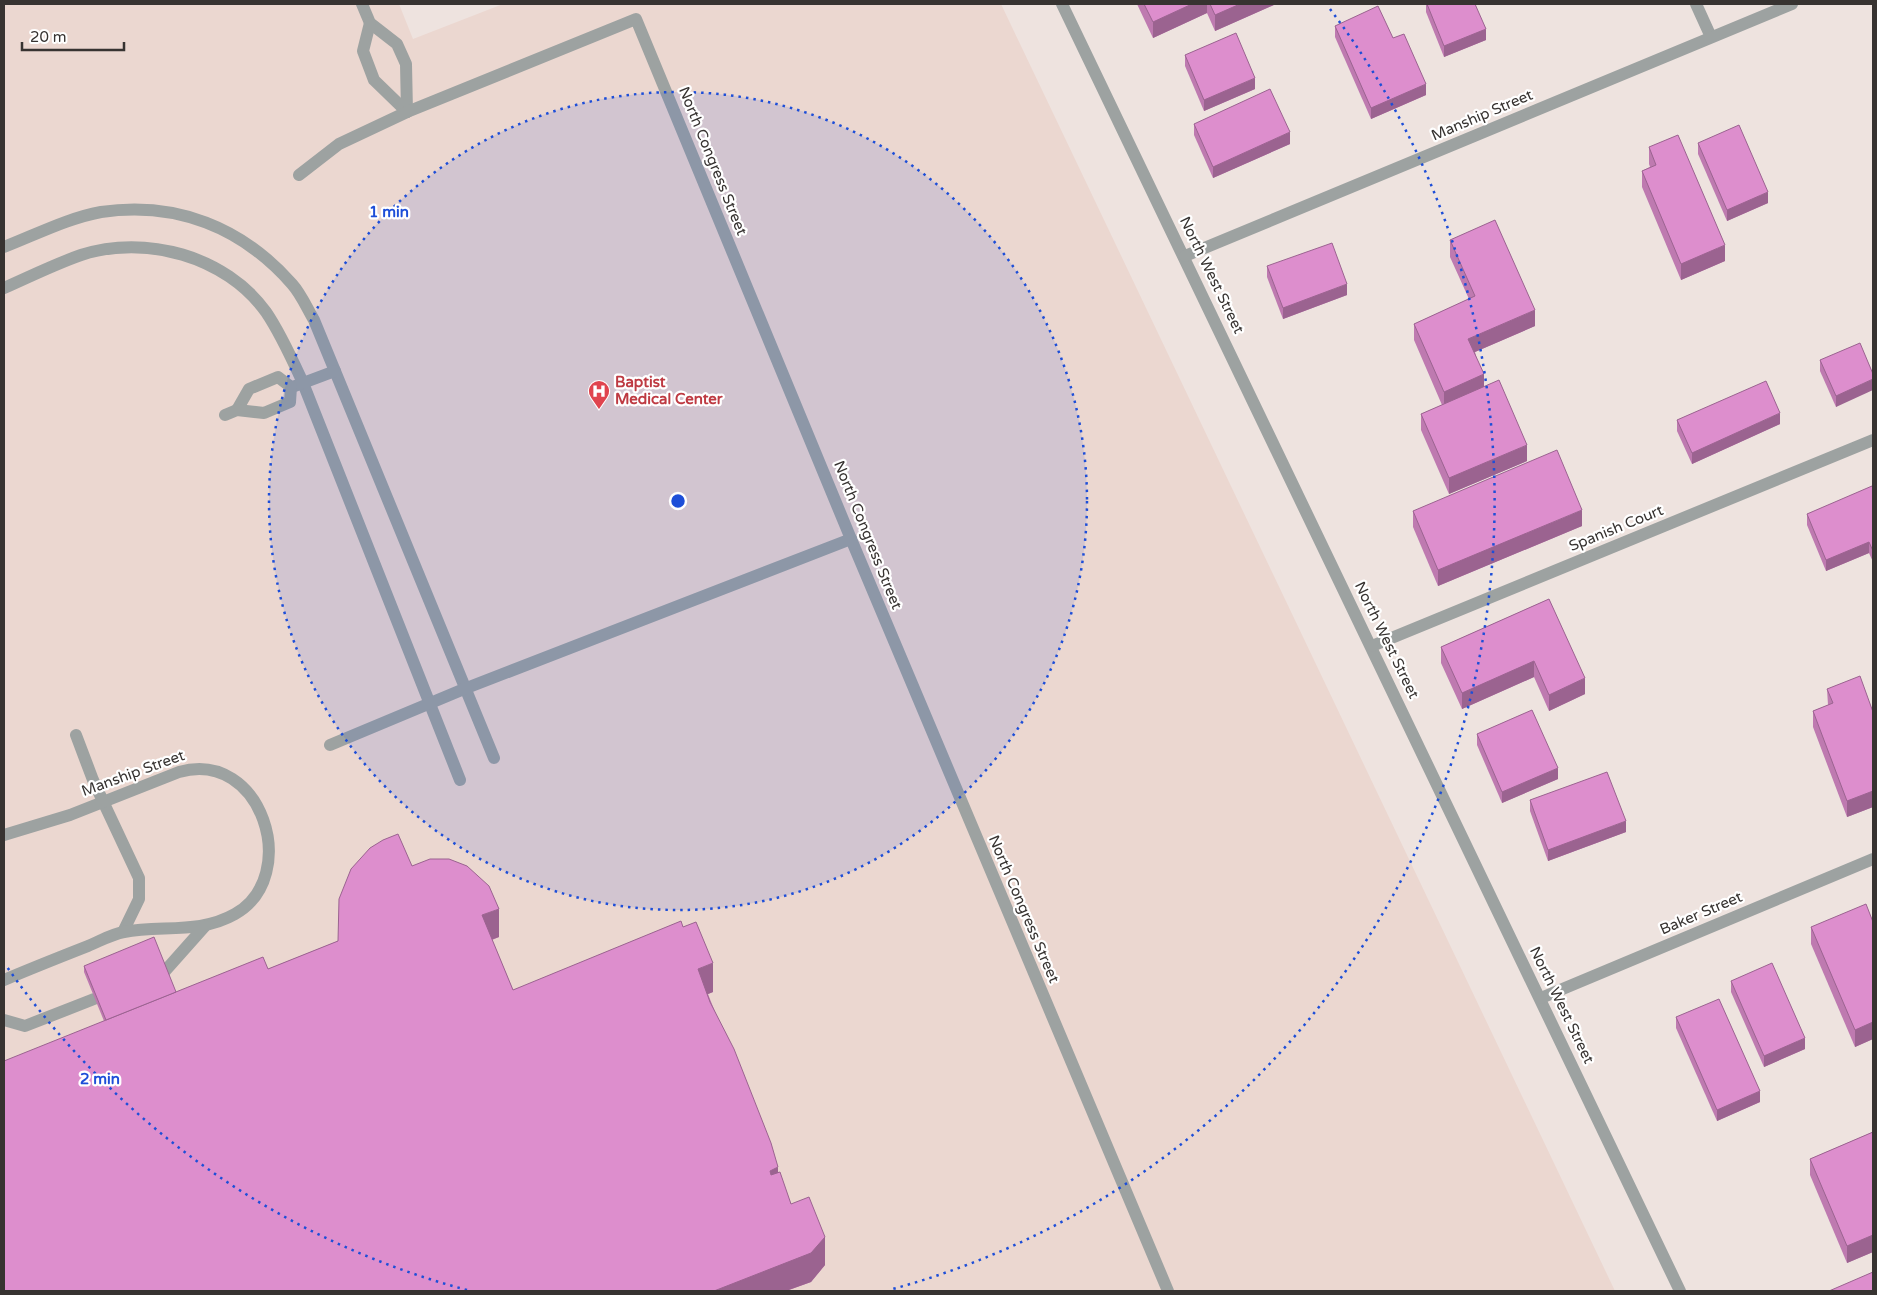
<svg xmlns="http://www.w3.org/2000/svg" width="1877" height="1295" font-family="'Varela Round',sans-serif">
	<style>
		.built { fill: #ebd7d0 }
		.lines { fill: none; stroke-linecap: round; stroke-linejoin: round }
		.minor { stroke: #9da2a1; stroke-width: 12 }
		.wall { fill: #be7ab0 }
		.shaded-wall { fill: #9b6390 }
		.building { fill: #dd8ecd; stroke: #9b6390 }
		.ring { fill: none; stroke: #1d4ed8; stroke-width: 2.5; stroke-dasharray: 2.5 5 }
		.labels { text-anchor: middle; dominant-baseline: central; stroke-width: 4.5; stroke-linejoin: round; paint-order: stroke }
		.street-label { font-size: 15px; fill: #373331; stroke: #fff }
		.health-label { font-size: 15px; font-weight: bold; fill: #be3a42; stroke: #fff; text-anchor: start }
		.centre { fill: #1d4ed8; stroke: #fff; stroke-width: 2.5 }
		.ring-label { font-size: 15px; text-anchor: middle; font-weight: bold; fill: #1d4ed8; stroke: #fff; stroke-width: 4.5; stroke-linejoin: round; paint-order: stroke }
	</style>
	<rect width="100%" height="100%" fill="#eee3df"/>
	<path class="built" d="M 4,4 L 399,4 L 413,39 L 503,4 L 1001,4 L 1615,1291 L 4,1291 Z"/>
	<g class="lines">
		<g class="minor">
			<path d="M 362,4 L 370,23 L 397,44 L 406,64 L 407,112"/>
			<path d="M 1062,4 L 1680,1291"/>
			<path d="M 1696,4 L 1711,37"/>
			<path d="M 370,23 L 363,51 L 374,80 L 407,112"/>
			<path d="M 299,175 L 339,144 L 407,112 L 636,19 L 851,539 L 1168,1291"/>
			<path d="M 4,247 C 35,235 68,218 101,212 C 176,201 242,227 292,284 C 301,294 307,308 314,320 L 494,758"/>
			<path d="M 1185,256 L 1792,4"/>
			<path d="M 4,288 C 29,277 55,264 81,255 C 145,234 226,256 266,312 C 281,334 292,359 303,383 L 460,780"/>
			<path d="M 295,386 L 335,371"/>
			<path d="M 237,410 L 249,389 L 278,377 L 291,387"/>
			<path d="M 225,415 L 237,410 L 264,413 L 290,402 L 291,387"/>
			<path d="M 1372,646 L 1873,440"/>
			<path d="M 76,735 L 93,780 L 139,878 L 139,899 L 123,932"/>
			<path d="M 330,745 L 464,689 L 851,539"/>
			<path d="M 4,835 L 70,815 L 179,772 C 262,748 302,876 235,914 C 200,934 162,925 124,932 C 112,934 100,941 88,946 C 60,957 32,968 4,980"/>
			<path d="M 165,971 L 205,926"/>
			<path d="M 1541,998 L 1873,859"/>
			<path d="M 4,1020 L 25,1026 L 94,999"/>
		</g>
	</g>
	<g class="wall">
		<path d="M 1137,4 L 1276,4 L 1215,31 L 1207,13 L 1153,38 Z"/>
		<path d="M 1426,4 L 1475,4 L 1486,40 L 1444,57 L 1426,12 Z"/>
		<path d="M 1335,26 L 1393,38 L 1426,95 L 1371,119 L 1335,37 Z"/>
		<path d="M 1185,55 L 1255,89 L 1204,111 L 1185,66 Z"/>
		<path d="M 1194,124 L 1290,144 L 1213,178 L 1194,135 Z"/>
		<path d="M 1698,143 L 1768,203 L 1727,221 L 1698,154 Z"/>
		<path d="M 1649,147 L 1725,261 L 1681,280 L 1642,187 L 1642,171 L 1650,167 L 1649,164 Z"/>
		<path d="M 1450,240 L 1535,326 L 1475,352 L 1484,387 L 1527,461 L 1449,494 L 1421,430 L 1421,414 L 1442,405 L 1414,340 L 1414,324 L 1469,299 L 1450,257 Z"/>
		<path d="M 1267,266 L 1347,295 L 1283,319 L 1267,277 Z"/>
		<path d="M 1820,360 L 1873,374 L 1836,407 L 1820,371 Z"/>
		<path d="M 1677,420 L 1780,424 L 1692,464 L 1677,431 Z"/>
		<path d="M 1873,488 L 1873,562 L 1869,553 L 1826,571 L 1807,525 L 1807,514 Z"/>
		<path d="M 1413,511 L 1582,526 L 1438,586 L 1413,527 Z"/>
		<path d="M 1549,599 L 1585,694 L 1549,711 L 1534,677 L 1462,709 L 1441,663 L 1441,647 Z"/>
		<path d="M 1827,689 L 1873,712 L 1873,807 L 1847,817 L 1813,727 L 1813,711 L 1828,705 Z"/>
		<path d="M 1477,734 L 1558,779 L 1502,803 L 1477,745 Z"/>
		<path d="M 1530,800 L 1626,832 L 1548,861 L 1530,811 Z"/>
		<path d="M 412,866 L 499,937 L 492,940 L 513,990 L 683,927 L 713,992 L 708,994 L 791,1204 L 825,1265 L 811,1282 L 786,1291 L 4,1291 L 104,1021 L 84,972 L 84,966 L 176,992 L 268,969 L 338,941 Z"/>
		<path d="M 1873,922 L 1873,1039 L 1855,1047 L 1811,944 L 1811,927 Z"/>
		<path d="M 1731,981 L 1805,1049 L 1764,1067 L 1731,992 Z"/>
		<path d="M 1676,1017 L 1760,1102 L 1717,1121 L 1676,1028 Z"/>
		<path d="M 1873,1132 L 1873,1252 L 1847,1263 L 1810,1175 L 1810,1159 Z"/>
	</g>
	<g class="shaded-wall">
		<path d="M 1192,4 L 1207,4 L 1207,13 L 1153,38 L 1153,22 Z"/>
		<path d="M 1240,4 L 1276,4 L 1215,31 L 1215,15 Z"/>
		<path d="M 1486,29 L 1486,40 L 1444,57 L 1444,46 Z"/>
		<path d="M 1255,78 L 1255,89 L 1204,111 L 1204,100 Z"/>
		<path d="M 1426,84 L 1426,95 L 1371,119 L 1371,108 Z"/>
		<path d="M 1290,132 L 1290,144 L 1213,178 L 1213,167 Z"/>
		<path d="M 1768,192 L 1768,203 L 1727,221 L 1727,210 Z"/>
		<path d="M 1725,245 L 1725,261 L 1681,280 L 1681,264 Z"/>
		<path d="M 1347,284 L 1347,295 L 1283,319 L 1283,308 Z"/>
		<path d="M 1535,310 L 1535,326 L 1468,355 L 1468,339 Z"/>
		<path d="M 1484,374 L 1484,390 L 1444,408 L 1444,392 Z"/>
		<path d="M 1873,379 L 1873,390 L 1836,407 L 1836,396 Z"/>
		<path d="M 1780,413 L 1780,424 L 1692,464 L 1692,453 Z"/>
		<path d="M 1527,445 L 1527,461 L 1449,494 L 1449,478 Z"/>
		<path d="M 1582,510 L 1582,526 L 1438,586 L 1438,570 Z"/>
		<path d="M 1869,542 L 1869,553 L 1826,571 L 1826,560 Z"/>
		<path d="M 1534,661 L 1534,677 L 1462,709 L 1462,693 Z"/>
		<path d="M 1585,678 L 1585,694 L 1549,711 L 1549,695 Z"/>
		<path d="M 1558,768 L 1558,779 L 1502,803 L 1502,792 Z"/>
		<path d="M 1873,791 L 1873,807 L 1847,817 L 1847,801 Z"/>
		<path d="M 1626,821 L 1626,832 L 1548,861 L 1548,850 Z"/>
		<path d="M 499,909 L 499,937 L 482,943 L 482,915 Z"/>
		<path d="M 713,963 L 713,992 L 698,998 L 698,969 Z"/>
		<path d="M 1873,1022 L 1873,1039 L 1855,1047 L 1855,1030 Z"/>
		<path d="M 1805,1038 L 1805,1049 L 1764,1067 L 1764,1056 Z"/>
		<path d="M 1760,1091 L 1760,1102 L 1717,1121 L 1717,1110 Z"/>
		<path d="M 778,1167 L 778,1196 L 770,1171 Z"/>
		<path d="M 1873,1235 L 1873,1252 L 1847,1263 L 1847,1246 Z"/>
		<path d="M 825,1237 L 825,1265 L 811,1282 L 786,1291 L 714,1291 Z"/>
	</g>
	<g class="building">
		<path d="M 1144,4 L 1192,4 L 1153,22 Z"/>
		<path d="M 1210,4 L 1240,4 L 1215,15 Z"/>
		<path d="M 1427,4 L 1475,4 L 1486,29 L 1444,46 Z"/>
		<path d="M 1378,6 L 1393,38 L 1404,34 L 1426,84 L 1371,108 L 1335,26 Z"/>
		<path d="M 1236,33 L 1255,78 L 1204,100 L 1185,55 Z"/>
		<path d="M 1270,89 L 1290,132 L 1213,167 L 1194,124 Z"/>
		<path d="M 1739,125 L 1768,192 L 1727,210 L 1698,143 Z"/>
		<path d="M 1678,135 L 1725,245 L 1681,264 L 1642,171 L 1656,165 L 1649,147 Z"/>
		<path d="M 1495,220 L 1535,310 L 1468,339 L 1484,374 L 1444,392 L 1414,324 L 1475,296 L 1450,240 Z"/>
		<path d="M 1332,243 L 1347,284 L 1283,308 L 1267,266 Z"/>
		<path d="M 1860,343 L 1873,374 L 1873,379 L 1836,396 L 1820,360 Z"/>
		<path d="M 1499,380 L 1527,445 L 1449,478 L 1421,414 Z"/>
		<path d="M 1766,381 L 1780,413 L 1692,453 L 1677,420 Z"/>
		<path d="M 1557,450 L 1582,510 L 1438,570 L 1413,511 Z"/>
		<path d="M 1872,486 L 1873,488 L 1873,551 L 1869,542 L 1826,560 L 1807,514 Z"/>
		<path d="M 1549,599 L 1585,678 L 1549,695 L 1534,661 L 1462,693 L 1441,647 Z"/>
		<path d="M 1860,676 L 1873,712 L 1873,791 L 1847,801 L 1813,711 L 1833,703 L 1827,689 Z"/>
		<path d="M 1532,710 L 1558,768 L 1502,792 L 1477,734 Z"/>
		<path d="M 1607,772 L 1626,821 L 1548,850 L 1530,800 Z"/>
		<path d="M 398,834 L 412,866 L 430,859 L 449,859 L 467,866 L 489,886 L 499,909 L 482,915 L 513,990 L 681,921 L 683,927 L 696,922 L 713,963 L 698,969 L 710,1002 L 734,1049 L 771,1143 L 778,1167 L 770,1171 L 771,1175 L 780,1172 L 791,1204 L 809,1197 L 825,1237 L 811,1253 L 714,1291 L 4,1291 L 4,1061 L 263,957 L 268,969 L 338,941 L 339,899 L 351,869 L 370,848 L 383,840 Z"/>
		<path d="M 1866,904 L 1873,922 L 1873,1022 L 1855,1030 L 1811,927 Z"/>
		<path d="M 154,937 L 176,992 L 106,1020 L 84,966 Z"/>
		<path d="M 1772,963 L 1805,1038 L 1764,1056 L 1731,981 Z"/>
		<path d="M 1719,999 L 1760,1091 L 1717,1110 L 1676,1017 Z"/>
		<path d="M 1873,1132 L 1873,1235 L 1847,1246 L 1810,1159 Z"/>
		<path d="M 1873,1272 L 1873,1291 L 1829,1291 Z"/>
	</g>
	<circle cx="678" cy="501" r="409" fill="#1d4ed8" fill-opacity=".12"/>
	<g class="ring">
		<circle cx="678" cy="501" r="409"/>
		<path d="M467 1290A817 817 0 0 1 5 964M1330 9A817 817 0 0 1 889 1290"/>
	</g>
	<defs>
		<g id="hospital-pin" transform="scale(1.125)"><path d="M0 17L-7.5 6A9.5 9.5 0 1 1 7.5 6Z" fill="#e0444e" stroke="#fff"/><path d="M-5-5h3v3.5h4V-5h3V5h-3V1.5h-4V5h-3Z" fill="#fff"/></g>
	</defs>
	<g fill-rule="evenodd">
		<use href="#hospital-pin" x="599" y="391"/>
	</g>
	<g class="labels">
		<g class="street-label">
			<text transform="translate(1482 115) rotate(-23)">Manship Street</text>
			<text transform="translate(713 161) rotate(68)">North Congress Street</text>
			<text transform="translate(1212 275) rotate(64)">North West Street</text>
			<text transform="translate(1616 528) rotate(-22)">Spanish Court</text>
			<text transform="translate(868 535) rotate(68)">North Congress Street</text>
			<text transform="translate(1387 640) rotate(64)">North West Street</text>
			<text transform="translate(133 773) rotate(-20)">Manship Street</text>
			<text transform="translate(1024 909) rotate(67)">North Congress Street</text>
			<text transform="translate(1701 913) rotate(-23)">Baker Street</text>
			<text transform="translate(1562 1005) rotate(64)">North West Street</text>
		</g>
		<g class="health-label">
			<text x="615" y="382">Baptist<tspan x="615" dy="17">Medical Center</tspan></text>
		</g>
	</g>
	<circle cx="678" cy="501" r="8" class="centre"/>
	<g class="ring-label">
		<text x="389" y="217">1 min</text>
		<text x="100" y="1084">2 min</text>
	</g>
	<rect width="1877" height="1295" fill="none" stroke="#373331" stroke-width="10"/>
	<path d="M22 42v8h102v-8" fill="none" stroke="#373331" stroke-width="2.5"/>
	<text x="30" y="42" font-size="15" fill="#373331" stroke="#ffffff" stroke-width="4" paint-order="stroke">20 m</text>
</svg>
